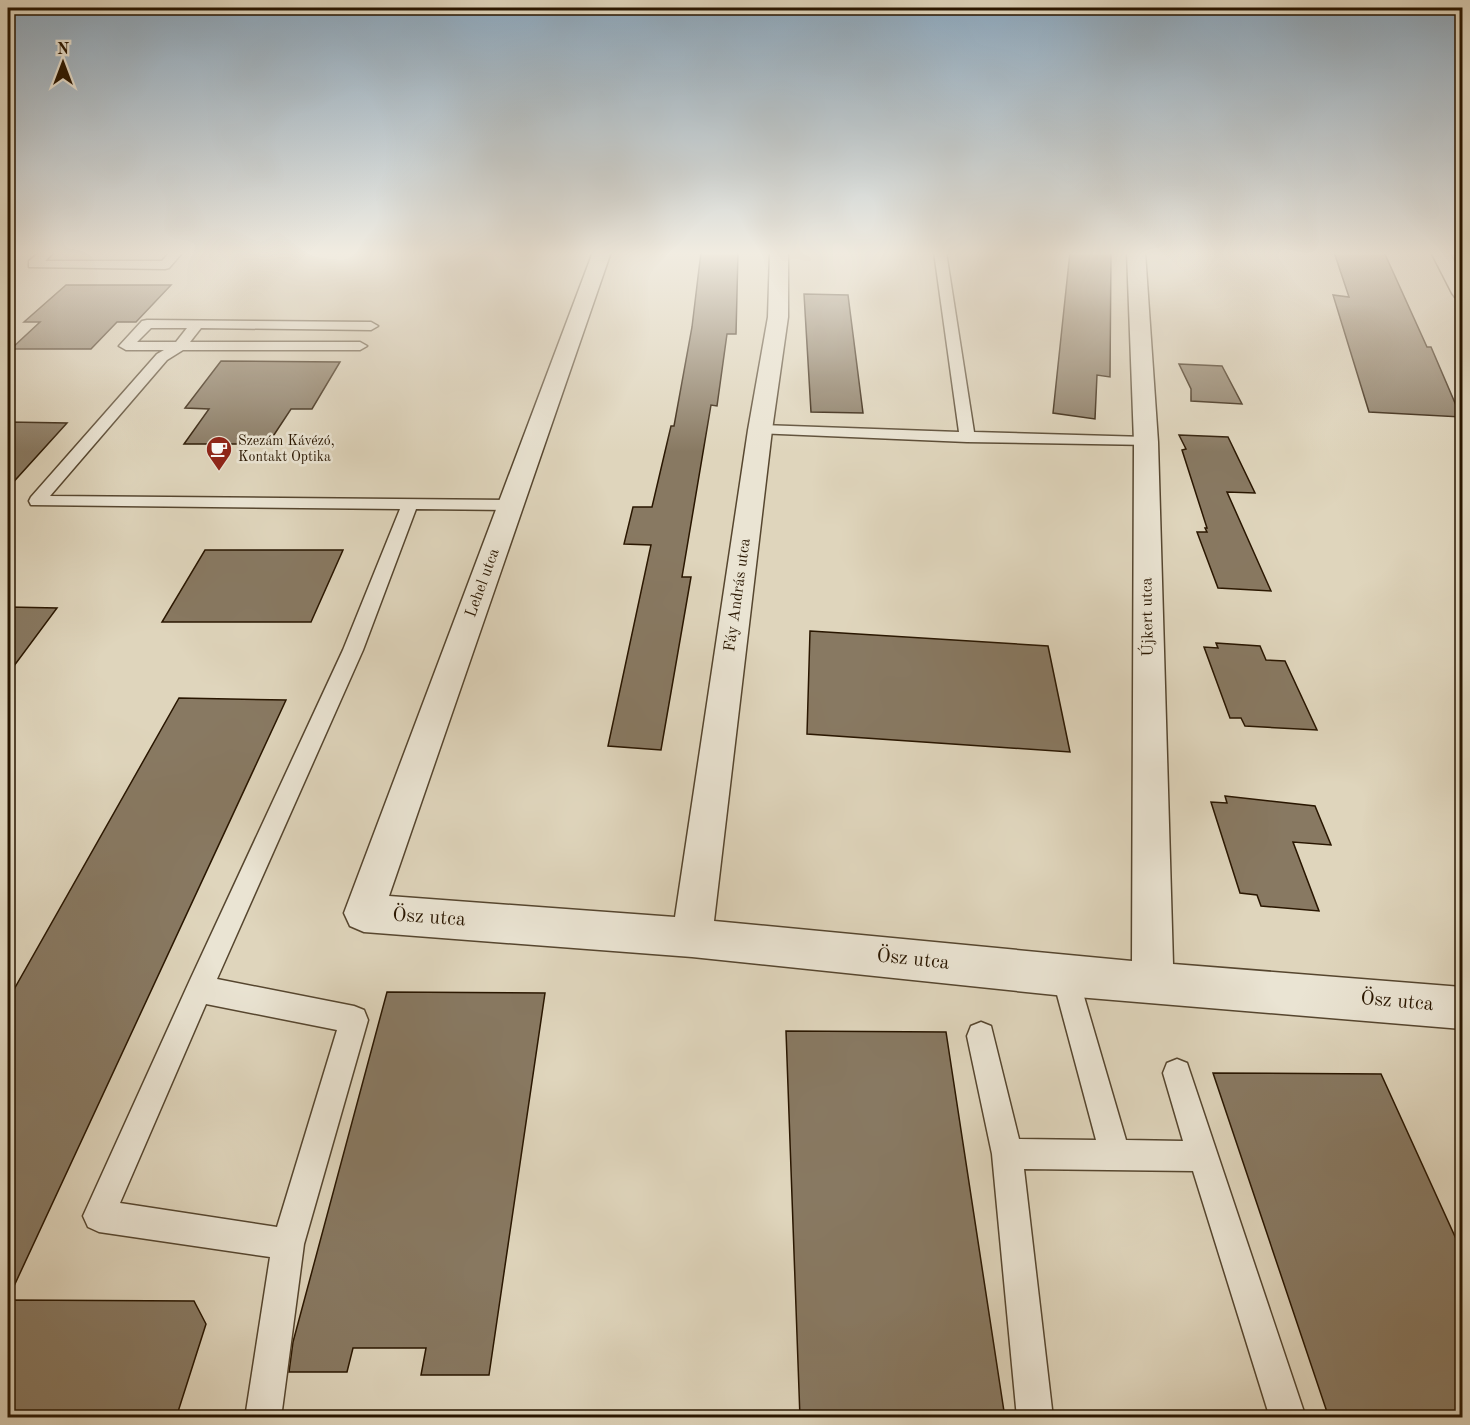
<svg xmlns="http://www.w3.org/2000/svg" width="1470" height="1425" font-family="'Old Standard TT',serif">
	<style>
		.building { fill: #887962; stroke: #291600; stroke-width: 1.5 }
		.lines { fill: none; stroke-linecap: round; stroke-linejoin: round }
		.service-casing { stroke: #56462f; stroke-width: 3 }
		.minor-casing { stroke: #56462f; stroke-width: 3 }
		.tertiary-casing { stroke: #56462f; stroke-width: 3 }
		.service { fill: #eae4d3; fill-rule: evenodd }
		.minor { fill: #eae4d3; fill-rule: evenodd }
		.tertiary { fill: #eae4d3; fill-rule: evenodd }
		.tram { stroke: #291600; stroke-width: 1.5 }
		.labels { text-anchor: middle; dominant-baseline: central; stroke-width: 5; stroke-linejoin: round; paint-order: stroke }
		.far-poi-label { font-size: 14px; fill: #291600; stroke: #eae4d3; text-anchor: start }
		.street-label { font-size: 16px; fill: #291600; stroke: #eae4d3 }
		.near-street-label { font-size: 20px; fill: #291600; stroke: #eae4d3 }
	</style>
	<rect width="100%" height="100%" fill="#dfd5bc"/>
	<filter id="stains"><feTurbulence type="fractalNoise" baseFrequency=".00333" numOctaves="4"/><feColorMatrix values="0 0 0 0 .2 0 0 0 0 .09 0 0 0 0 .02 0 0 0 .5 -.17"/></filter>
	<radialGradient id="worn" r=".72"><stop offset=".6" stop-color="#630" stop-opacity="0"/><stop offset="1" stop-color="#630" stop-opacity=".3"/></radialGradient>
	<g class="building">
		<path d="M 701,252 L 738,252 L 736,334 L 727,334 L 717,406 L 711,405 L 682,577 L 691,577 L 661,750 L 608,746 L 651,545 L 624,544 L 633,507 L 652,507 L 671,426 L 674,426 L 692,327 Z"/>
		<path d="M 1070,252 L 1111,252 L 1110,377 L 1097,375 L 1095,419 L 1053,413 Z"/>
		<path d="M 1334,252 L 1384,252 L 1427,347 L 1431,347 L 1461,417 L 1369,412 L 1333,295 L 1349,297 Z"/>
		<path d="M 66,285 L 171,285 L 136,322 L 117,322 L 91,349 L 11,349 L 40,322 L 24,322 Z"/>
		<path d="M 804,294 L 848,295 L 863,413 L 811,412 Z"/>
		<path d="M 221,361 L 340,362 L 312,409 L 291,409 L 268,444 L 184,444 L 209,409 L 185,408 Z"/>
		<path d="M 1179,364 L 1222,366 L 1242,404 L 1191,401 L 1191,389 Z"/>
		<path d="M 8,422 L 67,423 L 8,488 Z"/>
		<path d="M 1179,435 L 1228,437 L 1255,493 L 1227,492 L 1271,591 L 1218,588 L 1197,532 L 1207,532 L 1205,528 L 1207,528 L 1182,450 L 1186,449 Z"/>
		<path d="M 205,550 L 343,550 L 311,622 L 162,622 Z"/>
		<path d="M 8,607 L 57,608 L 8,674 Z"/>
		<path d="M 810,631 L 1048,646 L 1070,752 L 807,734 Z"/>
		<path d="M 1216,643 L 1260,646 L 1266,660 L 1285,661 L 1317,730 L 1245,726 L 1241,718 L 1230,718 L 1204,647 L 1218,648 Z"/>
		<path d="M 179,698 L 286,700 L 8,1299 L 8,1000 Z"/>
		<path d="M 1225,796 L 1315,806 L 1331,845 L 1293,842 L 1319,911 L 1261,906 L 1257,895 L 1240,893 L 1211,802 L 1227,803 Z"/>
		<path d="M 387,992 L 545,993 L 489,1375 L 421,1375 L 426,1348 L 353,1348 L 347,1372 L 289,1372 L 293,1342 Z"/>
		<path d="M 786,1031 L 946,1032 L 1005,1418 L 800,1418 Z"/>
		<path d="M 1213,1073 L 1381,1074 L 1462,1252 L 1462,1418 L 1329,1418 Z"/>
		<path d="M 8,1300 L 194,1301 L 206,1324 L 176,1418 L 8,1418 Z"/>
	</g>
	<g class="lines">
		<g class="service-casing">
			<g id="service">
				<path d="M 40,252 L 54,252 L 45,261 L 162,261 L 170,252 L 183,252 L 169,268 L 165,269 L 29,267 L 29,261 Z"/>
				<path d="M 934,252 L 946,252 L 974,432 L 1146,437 L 1151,439 L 1154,442 L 1151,445 L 967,442 L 755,433 L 752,430 L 755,427 L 760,425 L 959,432 Z"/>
				<path d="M 147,320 L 371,322 L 378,326 L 371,330 L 201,328 L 190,342 L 360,342 L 367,346 L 360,350 L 183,350 L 167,360 L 50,496 L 512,500 L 518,501 L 520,505 L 518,509 L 512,510 L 416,509 L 363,650 L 217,979 L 354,1006 L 364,1010 L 368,1020 L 304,1244 L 281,1418 L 245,1418 L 270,1257 L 99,1232 L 88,1227 L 83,1216 L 190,980 L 343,650 L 400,509 L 31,505 L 29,501 L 31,497 L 157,354 L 164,350 L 126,350 L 119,346 L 142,321 ZM 151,328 L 187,328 L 176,342 L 137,342 ZM 206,1004 L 337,1030 L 277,1227 L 120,1203 Z"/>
				<path d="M 1065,963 L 1074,967 L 1078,976 L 1126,1140 L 1183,1141 L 1163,1073 L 1167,1063 L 1177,1059 L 1187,1063 L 1306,1418 L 1270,1418 L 1193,1171 L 1024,1169 L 1053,1418 L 1017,1418 L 992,1154 L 967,1036 L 971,1026 L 981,1022 L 991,1026 L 1019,1139 L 1096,1140 L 1052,976 L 1056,967 Z"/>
			</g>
		</g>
		<g class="minor-casing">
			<path id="minor" d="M 593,252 L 611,252 L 389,896 L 675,917 L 748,430 L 768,317 L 770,252 L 788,252 L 788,317 L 772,430 L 714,921 L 1132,961 L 1134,442 L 1127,252 L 1145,252 L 1158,442 L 1173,964 L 1462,987 L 1462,1029 L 1065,996 L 692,957 L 364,932 L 350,926 L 344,913 Z"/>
		</g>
		<g class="tertiary-casing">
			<path id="tertiary" d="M 1431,252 L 1449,252 L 1462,276 L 1462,299 L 1455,297 L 1452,293 Z"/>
		</g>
		<use href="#service" class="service"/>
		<use href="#minor" class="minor"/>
		<use href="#tertiary" class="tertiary"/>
		<path class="tram" d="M 1452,252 L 1462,270"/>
	</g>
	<linearGradient id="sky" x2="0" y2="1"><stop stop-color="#8ba7bd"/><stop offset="0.56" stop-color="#f1ece1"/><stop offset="1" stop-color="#f1ece1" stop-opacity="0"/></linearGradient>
	<rect width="1470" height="452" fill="url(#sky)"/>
	<defs>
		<g id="cafe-pin" transform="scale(1.35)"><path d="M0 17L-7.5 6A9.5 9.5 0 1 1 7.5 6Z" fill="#8f2418" stroke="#eae4d3"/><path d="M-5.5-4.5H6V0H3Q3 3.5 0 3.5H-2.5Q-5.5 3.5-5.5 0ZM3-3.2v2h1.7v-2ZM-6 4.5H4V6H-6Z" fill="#fff"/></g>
	</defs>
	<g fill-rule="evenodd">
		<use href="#cafe-pin" x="219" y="449"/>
	</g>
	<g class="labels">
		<g class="far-poi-label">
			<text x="238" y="441">Szezám Kávézó,<tspan x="238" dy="16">Kontakt Optika</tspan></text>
		</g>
		<g class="street-label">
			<text transform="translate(483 583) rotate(-70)">Lehel utca</text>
			<text transform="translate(738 595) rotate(-82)">Fáy András utca</text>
			<text transform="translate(1148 617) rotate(-91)">Újkert utca</text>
		</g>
		<g class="near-street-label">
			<text transform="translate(429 918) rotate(4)">Ösz utca</text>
			<text transform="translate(913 960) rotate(6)">Ösz utca</text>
			<text transform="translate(1397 1002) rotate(5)">Ösz utca</text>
		</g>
	</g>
	<rect width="1470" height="1425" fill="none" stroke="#dfd5bc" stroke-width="30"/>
	<rect x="9" y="9" width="1452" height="1407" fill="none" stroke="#291600" stroke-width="3"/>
	<rect x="15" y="15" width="1440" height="1395" fill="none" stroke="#291600" stroke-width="1.5"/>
	<g transform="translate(63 63)" stroke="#eae4d3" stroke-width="4.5" paint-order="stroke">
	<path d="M0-4.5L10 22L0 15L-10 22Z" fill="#291600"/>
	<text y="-9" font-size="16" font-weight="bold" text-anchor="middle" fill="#291600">N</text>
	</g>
	<rect width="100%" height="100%" filter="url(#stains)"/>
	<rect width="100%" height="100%" fill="url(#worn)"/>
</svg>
